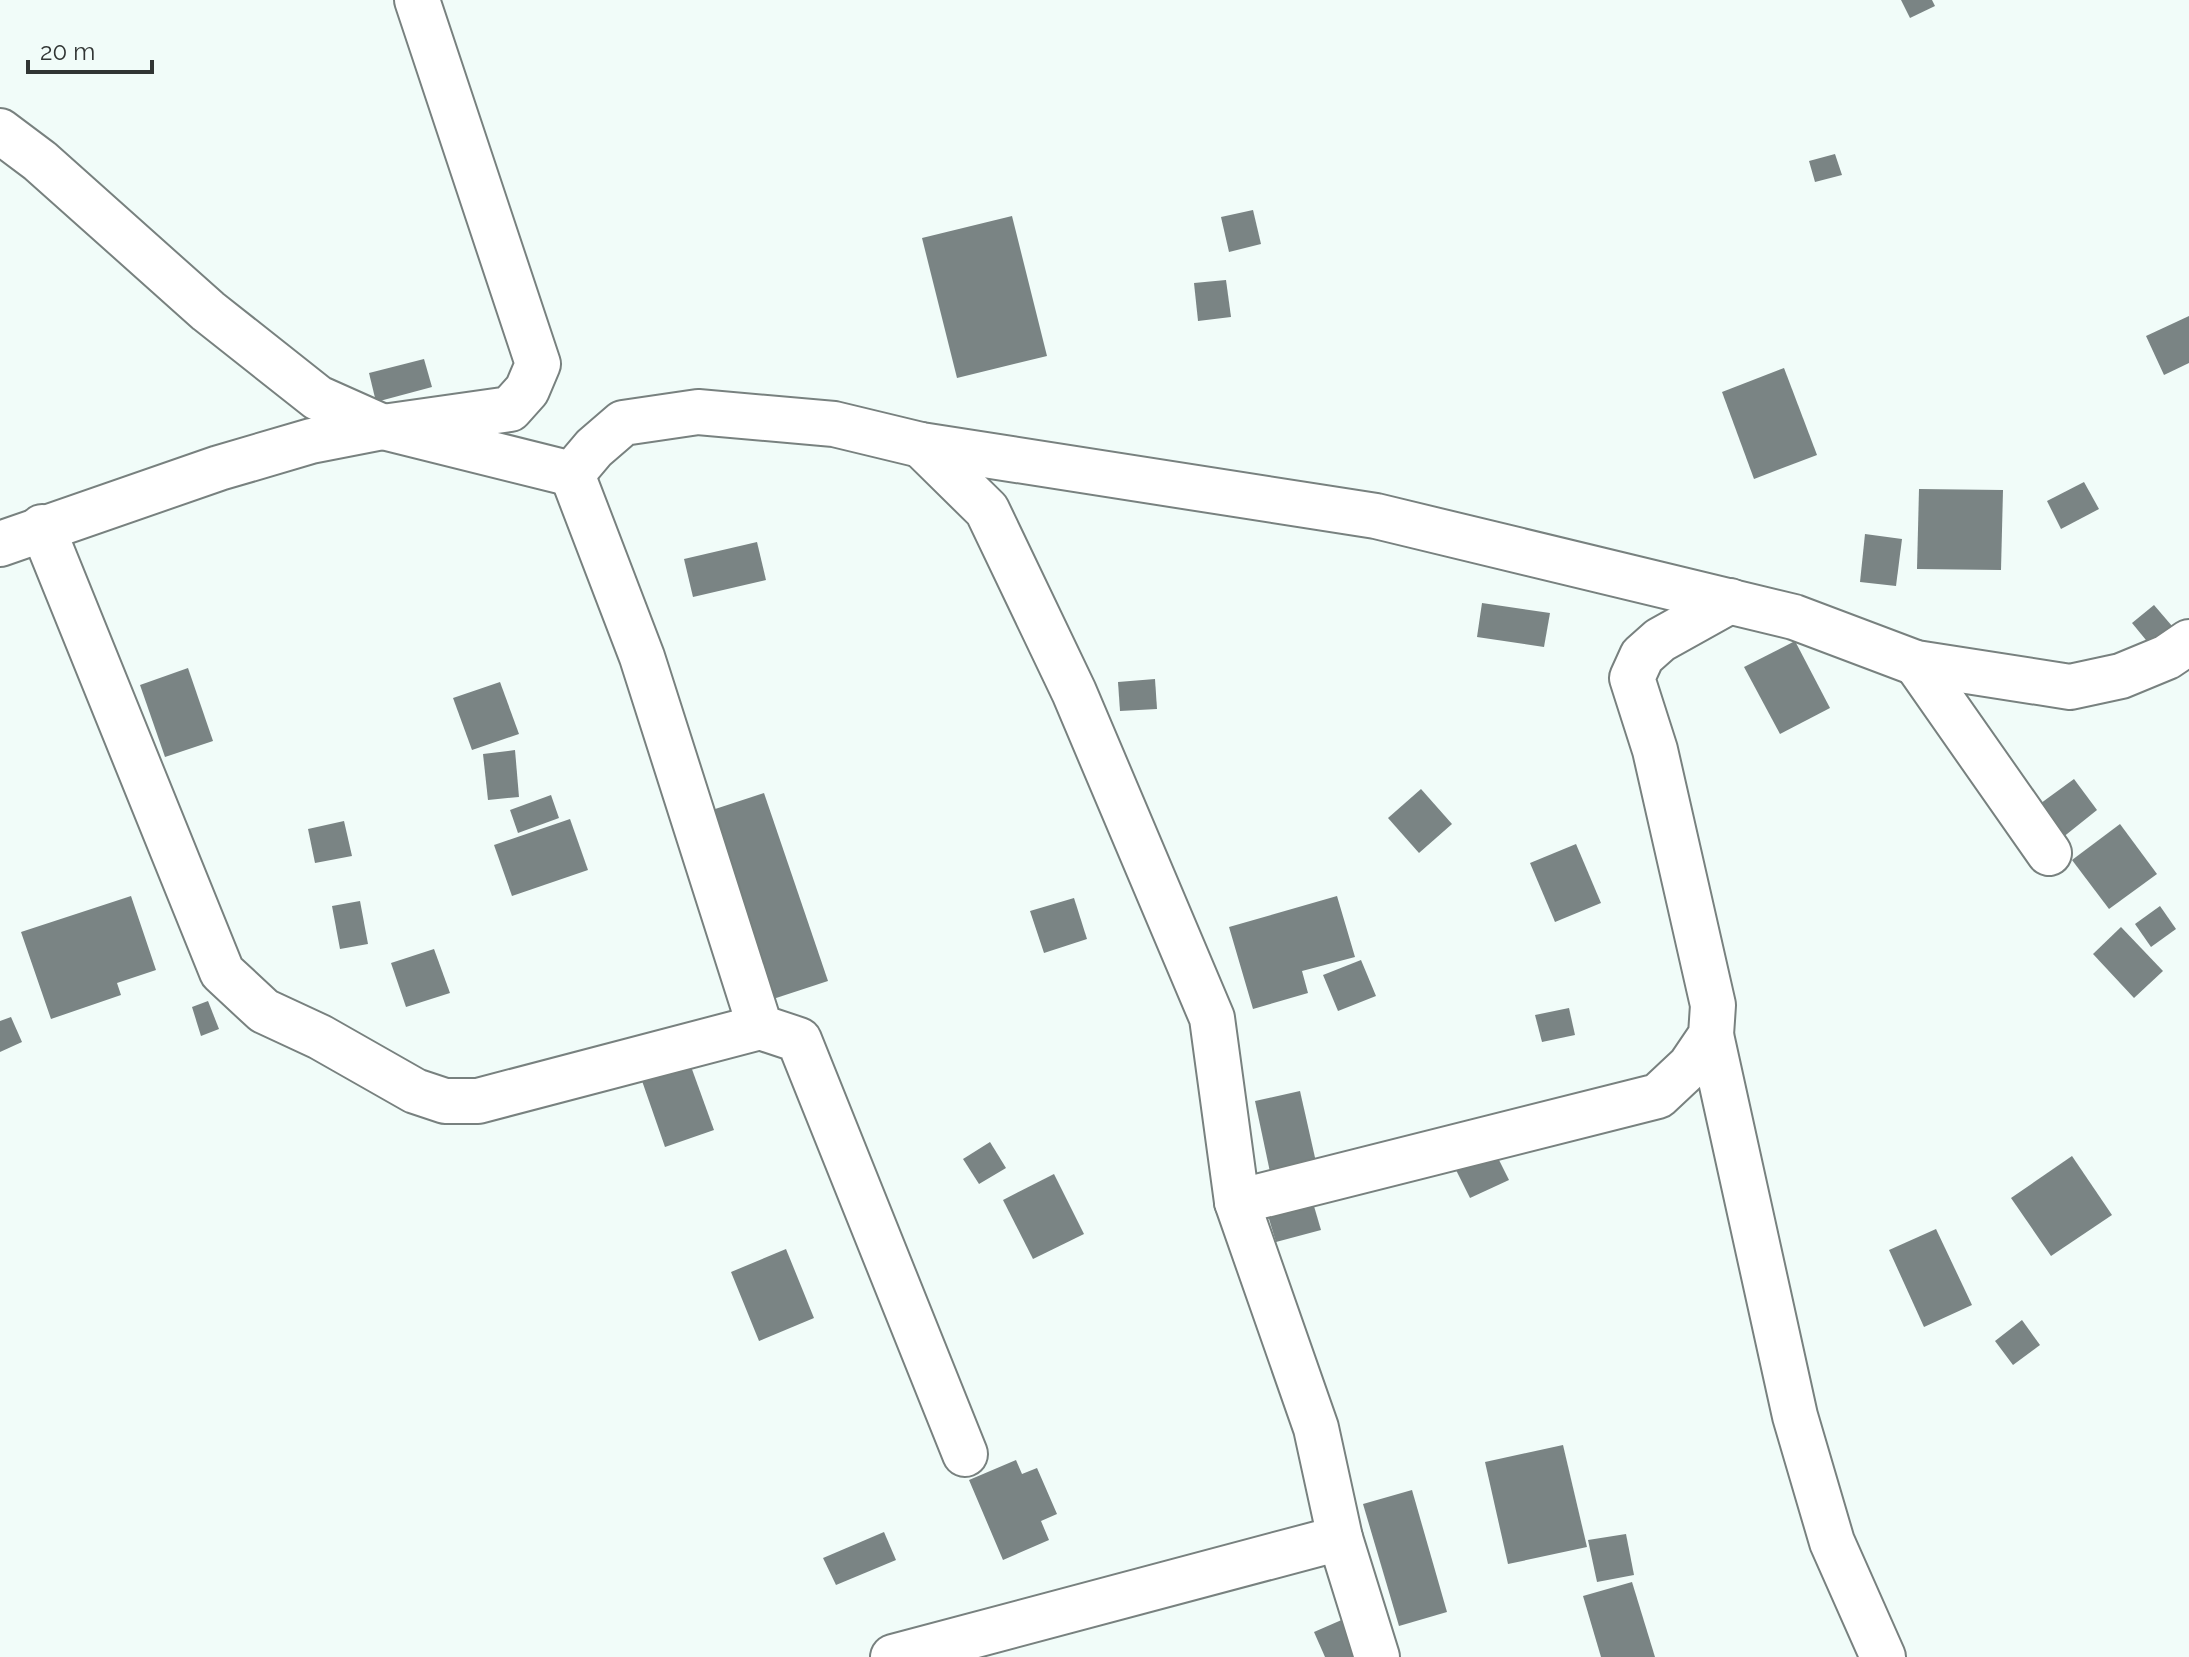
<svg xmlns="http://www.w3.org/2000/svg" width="2189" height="1657" font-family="Raleway,sans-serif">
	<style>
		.building { fill: #7a8484 }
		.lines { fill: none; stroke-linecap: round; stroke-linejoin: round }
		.street-casing { stroke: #78817f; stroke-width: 48 }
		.street { stroke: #fff; stroke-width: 44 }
	</style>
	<rect width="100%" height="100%" fill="#f1fcf9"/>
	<g class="building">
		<path d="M 1901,0 L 1932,0 L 1935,6 L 1910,18 Z"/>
		<path d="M 1835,154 L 1842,175 L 1815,182 L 1809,161 Z"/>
		<path d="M 1253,210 L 1261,244 L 1229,252 L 1221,217 Z"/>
		<path d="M 1012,216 L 1047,356 L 957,378 L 922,238 Z"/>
		<path d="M 1226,280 L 1231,317 L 1198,321 L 1194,283 Z"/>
		<path d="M 2189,316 L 2189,363 L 2164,375 L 2146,336 Z"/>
		<path d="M 424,359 L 432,387 L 376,402 L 369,373 Z"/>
		<path d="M 1784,368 L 1817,455 L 1754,479 L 1722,392 Z"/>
		<path d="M 2084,482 L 2099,509 L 2061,529 L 2047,501 Z"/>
		<path d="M 1919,489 L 2003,490 L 2001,570 L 1917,569 Z"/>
		<path d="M 1865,534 L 1902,539 L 1896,586 L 1860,582 Z"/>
		<path d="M 757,542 L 766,580 L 693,597 L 684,559 Z"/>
		<path d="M 1482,603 L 1550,613 L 1544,647 L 1477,637 Z"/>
		<path d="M 2154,605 L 2178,633 L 2155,651 L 2132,623 Z"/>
		<path d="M 1795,641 L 1830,708 L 1780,734 L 1744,667 Z"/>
		<path d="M 188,668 L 213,741 L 165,757 L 140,685 Z"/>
		<path d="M 1155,679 L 1157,709 L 1120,711 L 1118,682 Z"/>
		<path d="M 500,682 L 519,734 L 472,750 L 453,698 Z"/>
		<path d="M 515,750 L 519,797 L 488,800 L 483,754 Z"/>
		<path d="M 2074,779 L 2097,810 L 2062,838 L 2037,806 Z"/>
		<path d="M 1421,789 L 1452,824 L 1419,853 L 1388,818 Z"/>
		<path d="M 764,793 L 828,981 L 770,1000 L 706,812 Z"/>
		<path d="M 551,795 L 559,818 L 518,833 L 510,810 Z"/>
		<path d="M 570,819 L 588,870 L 512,896 L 494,845 Z"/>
		<path d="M 344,821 L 352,856 L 315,863 L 308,829 Z"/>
		<path d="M 2120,824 L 2157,874 L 2109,909 L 2072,860 Z"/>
		<path d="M 1576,844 L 1601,903 L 1555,922 L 1530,863 Z"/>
		<path d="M 131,896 L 156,970 L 117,983 L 121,995 L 51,1019 L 21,932 Z"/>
		<path d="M 1337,896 L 1355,957 L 1302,971 L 1308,993 L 1253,1009 L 1229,927 Z"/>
		<path d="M 1074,898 L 1087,939 L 1044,953 L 1030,911 Z"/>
		<path d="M 360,901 L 368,944 L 340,949 L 332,906 Z"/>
		<path d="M 2160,906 L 2176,929 L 2151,947 L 2135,924 Z"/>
		<path d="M 2121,927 L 2163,971 L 2134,998 L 2093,954 Z"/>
		<path d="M 434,949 L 450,993 L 406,1007 L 391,963 Z"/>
		<path d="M 1361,960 L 1376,996 L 1338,1011 L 1323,975 Z"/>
		<path d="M 208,1001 L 219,1029 L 201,1036 L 192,1007 Z"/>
		<path d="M 1569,1008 L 1575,1035 L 1542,1042 L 1535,1015 Z"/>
		<path d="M 11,1017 L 22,1042 L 0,1052 L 0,1021 Z"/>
		<path d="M 689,1061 L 714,1130 L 665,1147 L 641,1078 Z"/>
		<path d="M 1300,1091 L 1316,1162 L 1270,1172 L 1255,1101 Z"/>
		<path d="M 990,1142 L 1006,1168 L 979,1184 L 963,1159 Z"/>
		<path d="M 1490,1142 L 1509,1180 L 1470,1198 L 1451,1160 Z"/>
		<path d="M 2072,1156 L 2112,1215 L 2051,1256 L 2011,1198 Z"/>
		<path d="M 1054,1174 L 1084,1234 L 1033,1259 L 1003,1200 Z"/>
		<path d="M 1311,1196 L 1321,1230 L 1276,1242 L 1266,1209 Z"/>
		<path d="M 1936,1229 L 1972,1305 L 1924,1327 L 1889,1250 Z"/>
		<path d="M 786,1249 L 814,1318 L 759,1341 L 731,1272 Z"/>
		<path d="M 2022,1320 L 2040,1345 L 2013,1365 L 1995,1341 Z"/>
		<path d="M 1563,1445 L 1587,1547 L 1508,1564 L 1485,1462 Z"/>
		<path d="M 1016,1460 L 1022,1474 L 1037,1468 L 1057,1514 L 1041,1521 L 1049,1540 L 1003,1560 L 969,1480 Z"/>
		<path d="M 1412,1490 L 1447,1612 L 1399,1626 L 1363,1504 Z"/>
		<path d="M 884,1532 L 896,1560 L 836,1585 L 823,1558 Z"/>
		<path d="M 1626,1534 L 1634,1575 L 1597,1582 L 1588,1540 Z"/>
		<path d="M 1632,1582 L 1655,1657 L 1601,1657 L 1583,1596 Z"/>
		<path d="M 1353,1615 L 1371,1657 L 1325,1657 L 1314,1632 Z"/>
	</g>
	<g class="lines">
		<g class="street-casing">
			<g id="street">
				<path d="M 0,131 L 40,161 L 208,311 L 318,398 L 383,427 L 572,474 L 594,448 L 623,423 L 698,412 L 834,424 L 921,445 L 1376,516 L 1794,617 L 1916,663 L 2070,687 L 2121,676 L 2167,657 L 2189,642"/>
				<path d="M 921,445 L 987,510 L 1074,692 L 1212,1018 L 1237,1202 L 1316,1428 L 1340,1538 L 1377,1657"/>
				<path d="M 572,474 L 642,657 L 760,1027 L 799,1040 L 965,1454"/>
				<path d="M 42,527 L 222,972 L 264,1011 L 320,1037 L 415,1091 L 445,1101 L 478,1101 L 760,1027"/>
				<path d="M 0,544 L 219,468 L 311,441 L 383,427 L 510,409 L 527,390 L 538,364 L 417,0"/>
				<path d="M 1916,663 L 2049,853"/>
				<path d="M 1711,1035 L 1795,1416 L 1832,1542 L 1883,1657"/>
				<path d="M 1237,1202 L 1658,1096 L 1690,1066 L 1711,1035 L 1713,1005 L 1655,750 L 1632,678 L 1642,656 L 1660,640 L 1730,601"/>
				<path d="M 893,1657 L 1340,1538"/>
			</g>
		</g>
		<use href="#street" class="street"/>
	</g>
	<path d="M28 60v12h124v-12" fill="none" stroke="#313534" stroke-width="4"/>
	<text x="40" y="60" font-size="24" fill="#313534" stroke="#f1fcf9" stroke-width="6" paint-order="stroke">20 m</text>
</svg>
